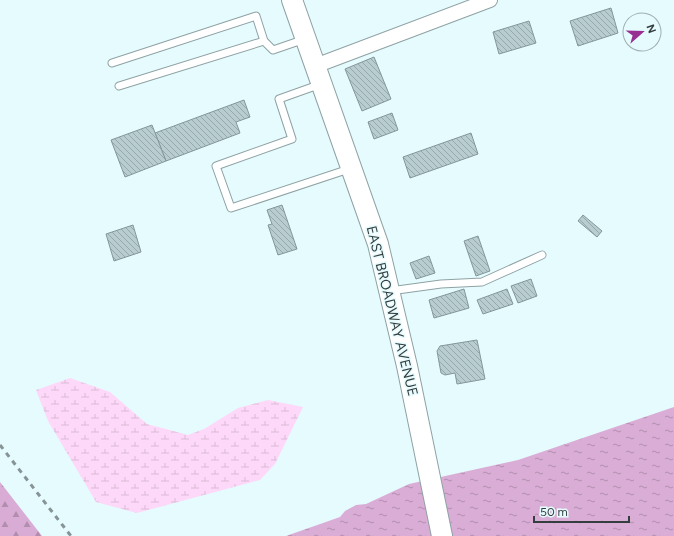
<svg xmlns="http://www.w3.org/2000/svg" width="674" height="536" font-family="Figtree,sans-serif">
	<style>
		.forest { fill: url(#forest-firs) }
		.wetland { fill: url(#wetland-marsh) }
		.water { fill: url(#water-ripples) }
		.building { fill: url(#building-back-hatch); stroke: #83979a }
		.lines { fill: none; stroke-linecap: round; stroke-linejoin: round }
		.lane-casing { stroke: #8ea2a4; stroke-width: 9 }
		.street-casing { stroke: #8ea2a4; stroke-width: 16 }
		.secondary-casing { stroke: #8ea2a4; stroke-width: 22 }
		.lane { stroke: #fff; stroke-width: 7 }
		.street { stroke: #fff; stroke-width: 14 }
		.secondary { stroke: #fff; stroke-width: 20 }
		.rail { stroke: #869496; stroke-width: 3; stroke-dasharray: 5 5; stroke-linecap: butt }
		.labels { text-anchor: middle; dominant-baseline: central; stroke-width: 3; stroke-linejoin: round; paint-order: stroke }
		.street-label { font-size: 14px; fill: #353e3f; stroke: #e6fbfe }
	</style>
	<defs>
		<pattern id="forest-firs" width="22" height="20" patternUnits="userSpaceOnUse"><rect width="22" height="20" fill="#d9acd5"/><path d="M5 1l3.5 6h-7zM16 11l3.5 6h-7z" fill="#b18dae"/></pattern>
		<pattern id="wetland-marsh" width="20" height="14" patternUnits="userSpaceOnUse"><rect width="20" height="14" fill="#fdd8f9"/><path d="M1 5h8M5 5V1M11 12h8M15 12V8" fill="none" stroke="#d9bad6"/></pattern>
		<pattern id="water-ripples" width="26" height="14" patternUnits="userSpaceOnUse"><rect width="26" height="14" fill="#daadd6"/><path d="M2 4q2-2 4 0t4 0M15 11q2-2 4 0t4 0" fill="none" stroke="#b28eaf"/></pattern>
		<pattern id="building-back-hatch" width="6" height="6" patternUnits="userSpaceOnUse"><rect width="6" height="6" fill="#b8cdd0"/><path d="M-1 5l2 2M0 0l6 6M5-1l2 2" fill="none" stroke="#96a8aa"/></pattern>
	</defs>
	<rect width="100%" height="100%" fill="#e6fbfe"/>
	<path class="forest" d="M 0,482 L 42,536 L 0,536 Z"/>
	<path class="wetland" d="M 70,378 L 110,392 L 147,424 L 188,435 L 204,429 L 238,408 L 268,400 L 303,407 L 275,464 L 260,480 L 137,513 L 96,502 L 48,421 L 36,390 Z"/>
	<path class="water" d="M 674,407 L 674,536 L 286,536 L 340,517 L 345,511 L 356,505 L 366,504 L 409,484 L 518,460 Z"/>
	<g class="building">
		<path d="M 611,8 L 618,33 L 578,46 L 570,21 Z"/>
		<path d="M 529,21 L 536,43 L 499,54 L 493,32 Z"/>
		<path d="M 374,57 L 391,99 L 362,111 L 345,69 Z"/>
		<path d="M 244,100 L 250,117 L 236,122 L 240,133 L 166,161 L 155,133 Z"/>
		<path d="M 392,113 L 398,130 L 374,139 L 368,122 Z"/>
		<path d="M 152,125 L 166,161 L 125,177 L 111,140 Z"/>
		<path d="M 471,133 L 478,154 L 410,178 L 403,157 Z"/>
		<path d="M 282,205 L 297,249 L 278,255 L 268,225 L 272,224 L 267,210 Z"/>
		<path d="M 583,215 L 602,231 L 597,237 L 578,221 Z"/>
		<path d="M 133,225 L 141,252 L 114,261 L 106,234 Z"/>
		<path d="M 478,236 L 490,271 L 476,276 L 464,241 Z"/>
		<path d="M 429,256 L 435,273 L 416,279 L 410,263 Z"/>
		<path d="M 531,279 L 537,296 L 518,303 L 511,286 Z"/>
		<path d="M 464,289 L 469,308 L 434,318 L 429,300 Z"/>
		<path d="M 507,289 L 513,304 L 483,314 L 477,300 Z"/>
		<path d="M 477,340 L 485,379 L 457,384 L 455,373 L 445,375 L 441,373 L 437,351 L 440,346 Z"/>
	</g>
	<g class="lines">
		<g class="lane-casing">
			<g id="lane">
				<path d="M 112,63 L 256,16 L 264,41 L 273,50 L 305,39"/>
				<path d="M 321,84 L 279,99 L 292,139 L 216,166 L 231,208 L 349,169"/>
				<path d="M 119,86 L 264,41"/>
				<path d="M 390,291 L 441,284 L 482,282 L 542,255"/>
			</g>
		</g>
		<g class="street-casing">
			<path id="street" d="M 315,66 L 490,0"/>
		</g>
		<g class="secondary-casing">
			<path id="secondary" d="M 292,0 L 378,244 L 407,366 L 442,536"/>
		</g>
		<use href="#lane" class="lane"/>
		<use href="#street" class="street"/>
		<use href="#secondary" class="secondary"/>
		<path class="rail" d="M 0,445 L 71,536"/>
	</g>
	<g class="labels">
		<g class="street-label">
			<text transform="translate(392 311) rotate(76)">EAST BROADWAY AVENUE</text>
		</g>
	</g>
	<g transform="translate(642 32) rotate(70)"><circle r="19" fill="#e6fbfe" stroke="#9fafb2"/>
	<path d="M0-3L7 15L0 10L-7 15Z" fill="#983094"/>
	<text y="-6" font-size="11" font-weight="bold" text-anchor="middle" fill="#353e3f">N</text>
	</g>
	<path d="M534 516v6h95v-6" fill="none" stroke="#353e3f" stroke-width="2"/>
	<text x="540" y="516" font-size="12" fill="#353e3f" stroke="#e6fbfe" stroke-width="3" paint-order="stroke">50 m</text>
</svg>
